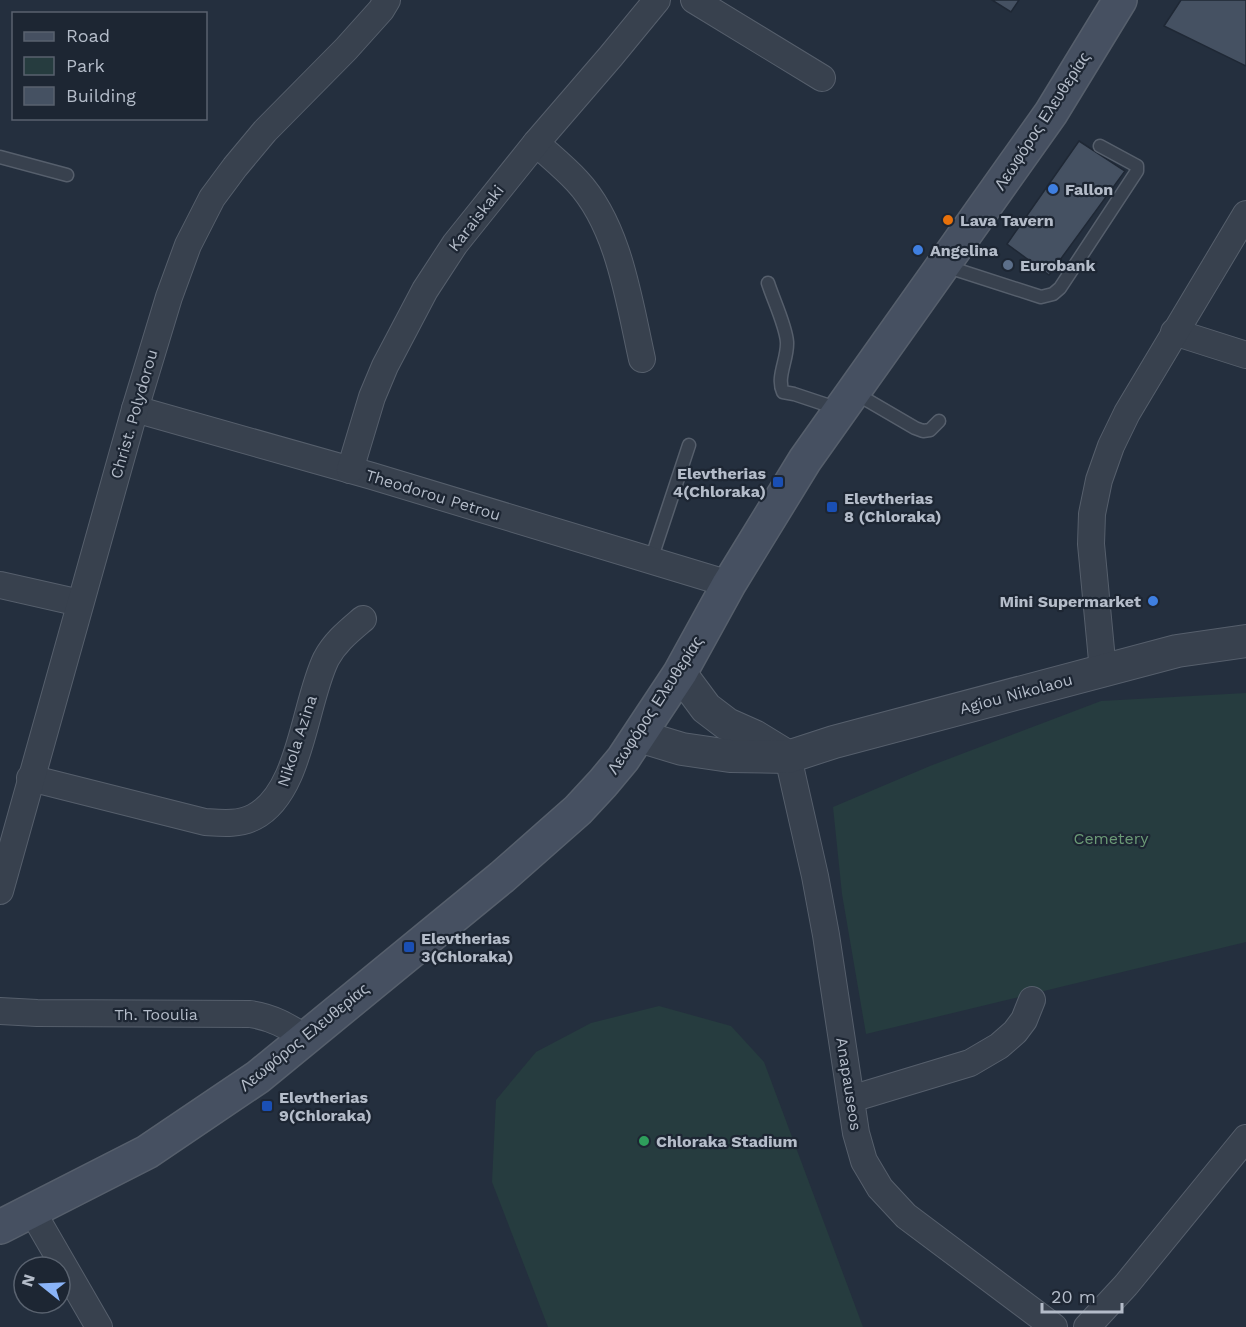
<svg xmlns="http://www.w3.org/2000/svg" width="1246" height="1327" font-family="'Work Sans',sans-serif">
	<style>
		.green { fill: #263c3f }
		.building { fill: #455162; stroke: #1f2835; stroke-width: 1.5 }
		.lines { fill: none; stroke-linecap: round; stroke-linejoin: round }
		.service-casing { stroke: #565f6c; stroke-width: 15 }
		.minor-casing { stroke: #565f6c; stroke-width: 28 }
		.tertiary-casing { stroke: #565f6c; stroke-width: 34 }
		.secondary-casing { stroke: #565f6c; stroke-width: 36 }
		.service { stroke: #38414e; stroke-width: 12 }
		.minor { stroke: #38414e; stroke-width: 26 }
		.tertiary { stroke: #38414e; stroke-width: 32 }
		.secondary { stroke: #465061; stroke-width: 33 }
		.shop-dot { fill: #3f7fe0; stroke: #1d2633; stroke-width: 2 }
		.food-dot { fill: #e8710a; stroke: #1d2633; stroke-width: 2 }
		.service-dot { fill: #5c6f8a; stroke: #1d2633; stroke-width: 2 }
		.transit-dot { fill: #1a4fb4; stroke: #1d2633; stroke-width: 2 }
		.leisure-dot { fill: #2e9e5b; stroke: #1d2633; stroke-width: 2 }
		.labels { text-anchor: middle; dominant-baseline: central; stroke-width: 4.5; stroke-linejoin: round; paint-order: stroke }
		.street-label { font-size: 16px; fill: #b4bcc9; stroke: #1d2633 }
		.poi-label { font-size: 16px; font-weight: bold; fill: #b4bcc9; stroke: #1d2633; text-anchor: start }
		.park-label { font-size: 16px; fill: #6b9a76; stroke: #1d2633 }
	</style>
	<rect width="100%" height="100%" fill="#242f3e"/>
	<g class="green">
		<path d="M 1246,693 L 1246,942 L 866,1034 L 842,894 L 833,807 L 930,766 L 1101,701 Z"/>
		<path d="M 659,1006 L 731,1026 L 764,1062 L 863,1327 L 548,1327 L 492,1182 L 496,1100 L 536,1052 L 591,1023 Z"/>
	</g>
	<g class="building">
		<path d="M 992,0 L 1019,0 L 1011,12 Z"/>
		<path d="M 1181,0 L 1246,0 L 1246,66 L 1164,26 Z"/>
		<path d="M 1079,141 L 1125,171 L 1049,275 L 1007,244 Z"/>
	</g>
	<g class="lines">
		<g class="service-casing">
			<g id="service">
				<path d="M 0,157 L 67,175"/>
				<path d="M 945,266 L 1041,297 L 1053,294 L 1060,288 L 1137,171 L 1137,166 L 1100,146"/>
				<path d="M 768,283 C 773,299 786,326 787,342 C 788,359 776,377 783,392 L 794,394 L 839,409"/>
				<path d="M 855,393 L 915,428 L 923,431 L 930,430 L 939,421"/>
				<path d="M 651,560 L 689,445"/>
			</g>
		</g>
		<g class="minor-casing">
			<g id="minor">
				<path d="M 694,0 L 822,78"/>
				<path d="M 536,143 C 549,155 564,167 577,181 C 619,226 629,301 642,359"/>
				<path d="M 1174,332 L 1246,355"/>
				<path d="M 135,409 L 372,476 L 729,584"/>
				<path d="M 350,470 L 372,397 L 385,366 L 425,290 L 455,244 L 536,143 L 611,56 L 657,0"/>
				<path d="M 0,585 L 80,603"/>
				<path d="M 1103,671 L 1091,544 L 1092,514 L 1099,480 L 1111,446 L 1127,413 L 1246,214"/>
				<path d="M 788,757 L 815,876 L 826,935 L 856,1133 L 864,1161 L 880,1188 L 906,1216 L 1054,1327"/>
				<path d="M 30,778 L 205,822 C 221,823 239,825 254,817 C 301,793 304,704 326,659 C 335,642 349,631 363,619"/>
				<path d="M 0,891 L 135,409 L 169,297 L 188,245 L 212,198 L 235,167 L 265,131 L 346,49 L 381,10 L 387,0"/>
				<path d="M 0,1011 L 37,1013 L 250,1014 C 272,1017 287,1026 306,1038"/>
				<path d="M 851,1099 L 970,1063 L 999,1046 L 1015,1032 L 1024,1020 L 1032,1000"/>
				<path d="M 32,1211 L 99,1327"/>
				<path d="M 1087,1327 L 1126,1285 L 1246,1138"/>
			</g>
		</g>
		<g class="tertiary-casing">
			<g id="tertiary">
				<path d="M 680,673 L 706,708 L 727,724 L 754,736 L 785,755"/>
				<path d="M 639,736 L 682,749 L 730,756 L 788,757 L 834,742 L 1177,651 L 1246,641"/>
			</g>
		</g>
		<g class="secondary-casing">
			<path id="secondary" d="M 0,1227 L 147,1152 L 258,1077 L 502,877 L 578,810 L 603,783 L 623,759 L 680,673 L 729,584 L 805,460 L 1051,113 L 1120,0"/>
		</g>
		<use href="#service" class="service"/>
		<use href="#minor" class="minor"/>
		<use href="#tertiary" class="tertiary"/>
		<use href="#secondary" class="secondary"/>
	</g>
	<g class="shop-dot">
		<circle cx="1053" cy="189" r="6"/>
		<circle cx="918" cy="250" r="6"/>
		<circle cx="1153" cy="601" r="6"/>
	</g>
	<circle class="food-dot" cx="948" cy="220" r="6"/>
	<circle class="service-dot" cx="1008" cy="265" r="6"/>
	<g class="transit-dot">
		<rect x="772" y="476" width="12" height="12" rx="3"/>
		<rect x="826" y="501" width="12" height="12" rx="3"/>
		<rect x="403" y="941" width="12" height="12" rx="3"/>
		<rect x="261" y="1100" width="12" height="12" rx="3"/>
	</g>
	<circle class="leisure-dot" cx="644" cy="1141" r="6"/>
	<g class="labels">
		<g class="street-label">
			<text transform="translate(1042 121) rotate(-57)">Λεωφόρος Ελευθερίας</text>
			<text transform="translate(476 218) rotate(-52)">Karaiskaki</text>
			<text transform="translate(134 414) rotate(-74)">Christ. Polydorou</text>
			<text transform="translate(433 495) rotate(17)">Theodorou Petrou</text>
			<text transform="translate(1016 694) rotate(-15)">Agiou Nikolaou</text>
			<text transform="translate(655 705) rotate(-57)">Λεωφόρος Ελευθερίας</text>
			<text transform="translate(297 741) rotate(-72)">Nikola Azina</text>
			<text x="156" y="1014">Th. Tooulia</text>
			<text transform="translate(304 1037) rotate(-39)">Λεωφόρος Ελευθερίας</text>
			<text transform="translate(849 1084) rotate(81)">Anapauseos</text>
		</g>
		<g class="poi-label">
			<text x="1065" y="189">Fallon</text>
			<text x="960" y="220">Lava Tavern</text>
			<text x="930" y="250">Angelina</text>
			<text x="1020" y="265">Eurobank</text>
			<text x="766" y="473" text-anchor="end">Elevtherias<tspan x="766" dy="18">4(Chloraka)</tspan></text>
			<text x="844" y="498">Elevtherias<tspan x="844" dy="18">8 (Chloraka)</tspan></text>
			<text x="1141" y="601" text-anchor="end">Mini Supermarket</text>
			<text x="421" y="938">Elevtherias<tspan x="421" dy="18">3(Chloraka)</tspan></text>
			<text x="279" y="1097">Elevtherias<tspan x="279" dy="18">9(Chloraka)</tspan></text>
			<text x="656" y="1141">Chloraka Stadium</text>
		</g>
		<g class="park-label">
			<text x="1111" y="838">Cemetery</text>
		</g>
	</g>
	<rect x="12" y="12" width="195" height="108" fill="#1d2633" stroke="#59626f" stroke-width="1.5"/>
	<rect x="24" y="32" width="30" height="9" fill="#465061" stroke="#59626f" stroke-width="1.5"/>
	<text x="66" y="42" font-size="18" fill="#b4bcc9">Road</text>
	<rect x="24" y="57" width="30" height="18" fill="#263c3f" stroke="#59626f" stroke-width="1.5"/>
	<text x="66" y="72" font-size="18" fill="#b4bcc9">Park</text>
	<rect x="24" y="87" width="30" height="18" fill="#455162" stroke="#59626f" stroke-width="1.5"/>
	<text x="66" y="102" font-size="18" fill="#b4bcc9">Building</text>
	<g transform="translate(42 1285) rotate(288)"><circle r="28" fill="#1d2633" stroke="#59626f" stroke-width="1.5"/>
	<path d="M0-4.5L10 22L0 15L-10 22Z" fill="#8ab4f8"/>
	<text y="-9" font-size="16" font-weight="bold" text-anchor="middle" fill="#b4bcc9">N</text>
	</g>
	<path d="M1042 1303v9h80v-9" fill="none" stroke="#b4bcc9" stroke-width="3"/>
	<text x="1051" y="1303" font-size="18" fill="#b4bcc9" stroke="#1d2633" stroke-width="4.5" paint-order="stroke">20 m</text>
</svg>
